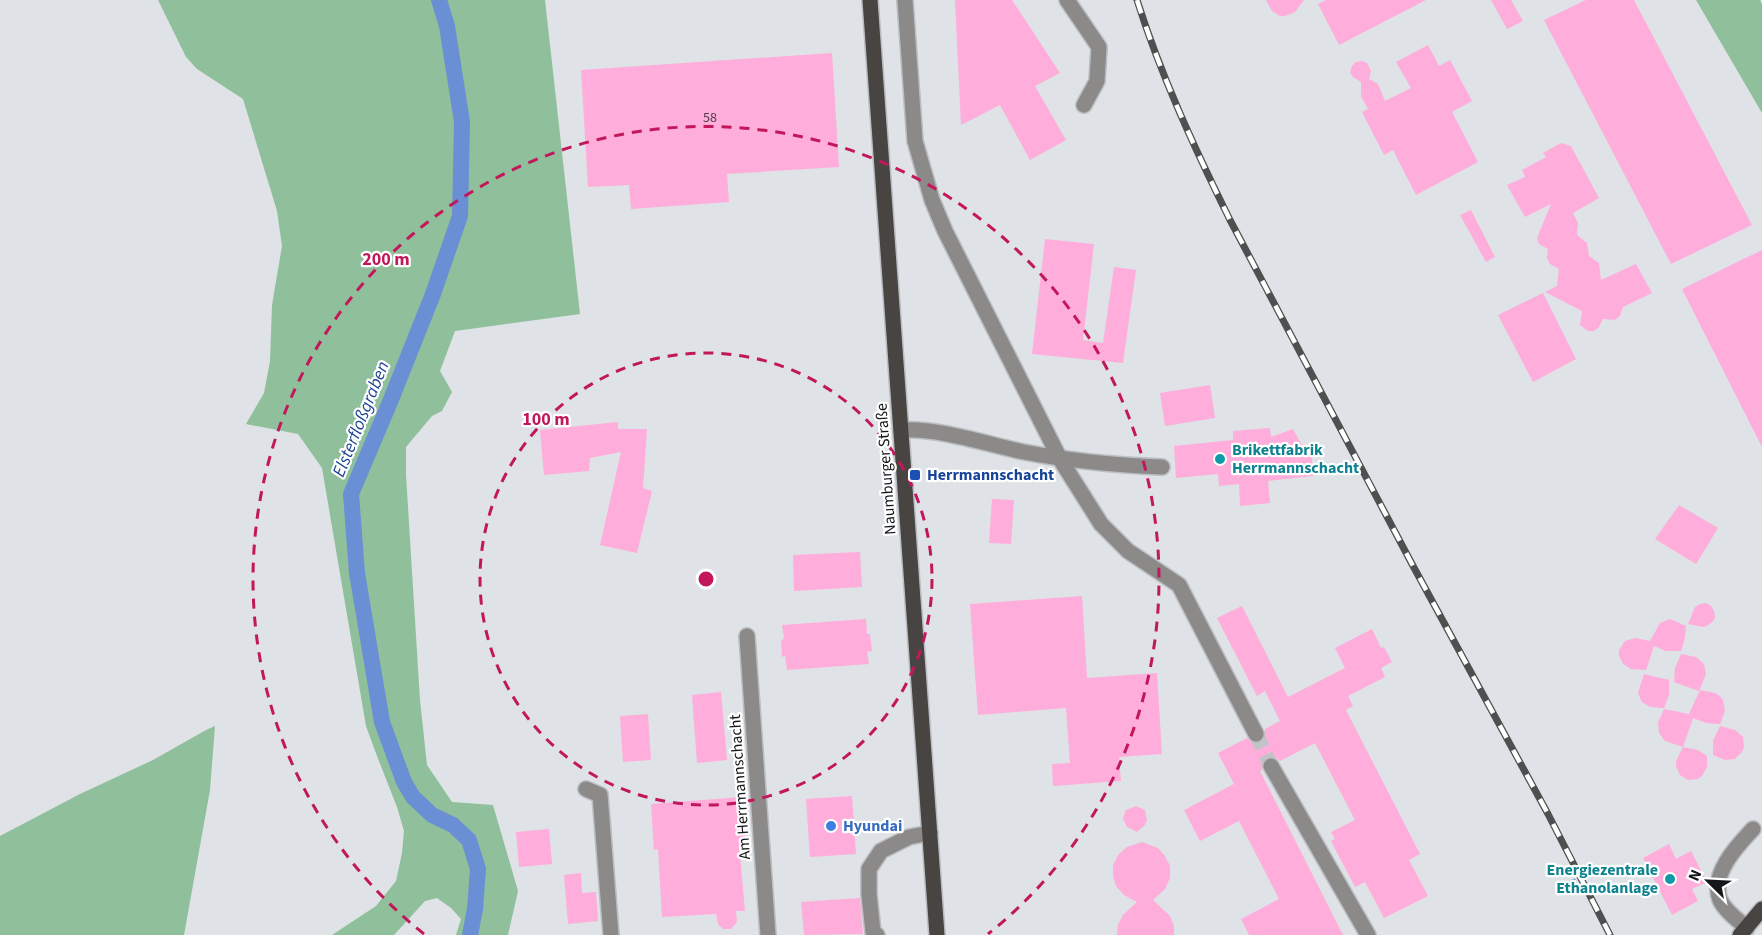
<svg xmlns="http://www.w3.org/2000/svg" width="1762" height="935" font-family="'Source Sans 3',sans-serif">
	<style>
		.green { fill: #90bf9b }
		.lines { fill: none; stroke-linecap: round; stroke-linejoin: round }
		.stream { stroke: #6b8fd4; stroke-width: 4.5 }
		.canal { stroke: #6b8fd4; stroke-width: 16 }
		.building { fill: #ffaddb }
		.minor-tunnel { stroke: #c1c3c7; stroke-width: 15; stroke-dasharray: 15 8; stroke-linecap: butt }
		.minor-casing { stroke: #babdc1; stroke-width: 18 }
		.major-casing { stroke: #babdc1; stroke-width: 18 }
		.minor { stroke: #8c8a89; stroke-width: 15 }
		.major { stroke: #484442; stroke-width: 15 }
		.rail-casing { stroke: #4d4f51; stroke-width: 7 }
		.rail { stroke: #fff; stroke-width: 4.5; stroke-dasharray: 14; stroke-linecap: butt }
		.ring { fill: none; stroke: #c2185b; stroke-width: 3; stroke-dasharray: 10 8 }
		.culture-dot { fill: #0f9aa8; stroke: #fff; stroke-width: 2 }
		.transit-dot { fill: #1a4fb4; stroke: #fff; stroke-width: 2 }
		.shop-dot { fill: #3f7fe0; stroke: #fff; stroke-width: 2 }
		.labels { text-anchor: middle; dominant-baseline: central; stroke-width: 4.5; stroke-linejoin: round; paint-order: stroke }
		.number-label { font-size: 14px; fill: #4f3c48 }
		.culture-label { font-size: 16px; font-weight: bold; fill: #0d838f; stroke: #fff; text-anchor: start }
		.street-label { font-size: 16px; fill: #141617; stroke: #fff }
		.transit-label { font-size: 16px; font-weight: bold; fill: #164399; stroke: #fff; text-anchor: start }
		.shop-label { font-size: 16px; font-weight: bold; fill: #366cbe; stroke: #fff; text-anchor: start }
		.water-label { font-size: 18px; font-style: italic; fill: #1b4394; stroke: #fff }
		.centre { fill: #c2185b; stroke: #fff; stroke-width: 3 }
		.ring-label { font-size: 18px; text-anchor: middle; font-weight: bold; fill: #c2185b; stroke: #fff; stroke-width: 4.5; stroke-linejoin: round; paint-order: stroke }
	</style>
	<rect width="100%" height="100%" fill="#dfe2e6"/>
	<g class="green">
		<path d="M 158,0 L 545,0 L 580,314 L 455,331 L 440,371 L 452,392 L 442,411 L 432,416 L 406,447 L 406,475 L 420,700 L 427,765 L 452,802 L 493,805 L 518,891 L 508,935 L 456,935 L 461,919 L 451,908 L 437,898 L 425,901 L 394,935 L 332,935 L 376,906 L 396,881 L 402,853 L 404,831 L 397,807 L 377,756 L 366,726 L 322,468 L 298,434 L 246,424 L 264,393 L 270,361 L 272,305 L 282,246 L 277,211 L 243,99 L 197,69 L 186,57 Z"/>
		<path d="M 1696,0 L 1760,0 L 1762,4 L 1762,113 Z"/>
		<path d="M 215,726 L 210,790 L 184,935 L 0,935 L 0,836 L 80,794 L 153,760 L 206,730 Z"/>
	</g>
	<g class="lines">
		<path class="stream" d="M 1558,889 L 1574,881"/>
		<path class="canal" d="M 439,0 L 447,26 L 462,122 L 460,216 L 433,294 L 390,402 L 351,494 L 357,573 L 382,722 L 404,782 L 413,797 L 432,815 L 453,825 L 469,840 L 478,869 L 475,909 L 470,935"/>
	</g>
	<g class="building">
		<path d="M 955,0 L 1012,0 L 1060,73 L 1035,86 L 1066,140 L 1030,160 L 1000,105 L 961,125 Z"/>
		<path d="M 1266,0 L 1304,0 L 1295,12 L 1285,16 L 1280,16 L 1272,11 Z"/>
		<path d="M 1326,0 L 1426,0 L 1339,45 L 1318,4 Z"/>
		<path d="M 1491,0 L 1511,0 L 1523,21 L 1507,29 Z"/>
		<path d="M 1586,0 L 1634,0 L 1752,225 L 1671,264 L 1544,20 Z"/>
		<path d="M 1428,45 L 1439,66 L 1450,60 L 1472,101 L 1452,112 L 1478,162 L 1416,195 L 1393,150 L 1384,155 L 1362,112 L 1368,109 L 1361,96 L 1361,82 L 1353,77 L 1350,72 L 1352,66 L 1356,62 L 1362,61 L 1367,63 L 1371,71 L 1369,79 L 1378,84 L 1385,101 L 1411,88 L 1396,62 Z"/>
		<path d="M 832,53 L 839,167 L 727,174 L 729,202 L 631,209 L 629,185 L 588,187 L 581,70 Z"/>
		<path d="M 1561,143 L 1571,146 L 1599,198 L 1573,213 L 1578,223 L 1577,235 L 1587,243 L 1589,256 L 1599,263 L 1601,280 L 1636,264 L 1652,293 L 1623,307 L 1620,316 L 1615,320 L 1603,319 L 1599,327 L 1594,331 L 1588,331 L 1580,325 L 1582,311 L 1545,292 L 1557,286 L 1559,269 L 1550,264 L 1547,258 L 1548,249 L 1539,244 L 1537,238 L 1551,204 L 1525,217 L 1507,185 L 1525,177 L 1522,170 L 1546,157 L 1543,153 Z"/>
		<path d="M 1471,210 L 1495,257 L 1486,262 L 1460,215 Z"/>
		<path d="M 1045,239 L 1094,244 L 1083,340 L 1103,343 L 1114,267 L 1136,270 L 1123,363 L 1032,354 Z"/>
		<path d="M 1762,250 L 1762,447 L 1682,289 Z"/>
		<path d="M 1543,293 L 1576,359 L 1533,382 L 1498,315 Z"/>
		<path d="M 1210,385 L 1215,418 L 1165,426 L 1160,393 Z"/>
		<path d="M 618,422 L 618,429 L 647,429 L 643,488 L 652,491 L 637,553 L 600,545 L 621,452 L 590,458 L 589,471 L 544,475 L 540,430 Z"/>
		<path d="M 1270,428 L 1271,437 L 1293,429 L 1304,449 L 1311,448 L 1313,476 L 1268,481 L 1270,503 L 1240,506 L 1239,484 L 1219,486 L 1218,474 L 1176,478 L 1174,446 L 1233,440 L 1233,431 Z"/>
		<path d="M 992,499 L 1014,500 L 1011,544 L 989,543 Z"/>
		<path d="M 1679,505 L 1718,528 L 1696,564 L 1655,539 Z"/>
		<path d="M 860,552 L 862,587 L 794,591 L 793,555 Z"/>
		<path d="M 1082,596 L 1087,678 L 1157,673 L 1162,754 L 1119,757 L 1121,781 L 1053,786 L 1052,764 L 1070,763 L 1066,708 L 978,715 L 970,604 Z"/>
		<path d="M 1706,603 L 1711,606 L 1714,611 L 1715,618 L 1713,621 L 1707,626 L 1703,627 L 1688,624 L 1695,607 L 1700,604 Z"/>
		<path d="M 1242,606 L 1288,697 L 1345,668 L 1335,648 L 1372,629 L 1381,648 L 1384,647 L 1392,662 L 1381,668 L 1385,677 L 1348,696 L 1353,706 L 1346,710 L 1420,854 L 1409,860 L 1428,896 L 1384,918 L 1365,882 L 1355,887 L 1331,841 L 1335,839 L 1331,832 L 1355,820 L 1315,743 L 1280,761 L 1275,757 L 1267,757 L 1262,762 L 1262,770 L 1260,771 L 1343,935 L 1249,935 L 1241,919 L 1279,899 L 1239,821 L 1200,841 L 1184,810 L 1234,784 L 1218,753 L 1247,738 L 1251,742 L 1260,743 L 1264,739 L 1265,729 L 1280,721 L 1265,691 L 1257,696 L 1217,618 Z"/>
		<path d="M 866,619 L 867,634 L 870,634 L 872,651 L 867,652 L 869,664 L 787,670 L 785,656 L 782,657 L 781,640 L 784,639 L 782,625 Z"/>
		<path d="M 1670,619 L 1686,626 L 1685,638 L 1681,651 L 1666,651 L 1654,646 L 1646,670 L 1631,669 L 1623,664 L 1619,655 L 1619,650 L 1625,641 L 1635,638 L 1650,641 L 1660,623 Z"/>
		<path d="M 1681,654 L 1696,657 L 1704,664 L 1706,674 L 1699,691 L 1674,682 L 1675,668 Z"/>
		<path d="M 1644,674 L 1669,680 L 1669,695 L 1664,708 L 1650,707 L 1642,702 L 1638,693 Z"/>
		<path d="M 1700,690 L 1715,693 L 1720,696 L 1723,700 L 1725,711 L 1720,724 L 1706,723 L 1693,718 L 1683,747 L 1698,750 L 1707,756 L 1707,767 L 1702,776 L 1698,779 L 1688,780 L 1680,775 L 1676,766 L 1676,761 L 1683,747 L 1665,741 L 1659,733 L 1658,723 L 1664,709 L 1689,714 Z"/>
		<path d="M 721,692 L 727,760 L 697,763 L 692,695 Z"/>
		<path d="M 648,714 L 651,760 L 623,762 L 620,716 Z"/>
		<path d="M 1720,726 L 1735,730 L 1743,737 L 1744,747 L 1742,752 L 1735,759 L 1725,760 L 1713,755 L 1713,741 Z"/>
		<path d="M 852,796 L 856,854 L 810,857 L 806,799 Z"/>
		<path d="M 742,797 L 746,844 L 739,844 L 745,911 L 736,911 L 737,922 L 731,929 L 723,929 L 718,924 L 716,914 L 662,917 L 658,849 L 654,850 L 651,804 Z"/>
		<path d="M 1136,806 L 1145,810 L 1147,820 L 1145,825 L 1137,832 L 1127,827 L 1123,818 L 1126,810 Z"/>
		<path d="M 549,829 L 552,864 L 519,867 L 516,832 Z"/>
		<path d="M 1142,842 L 1158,848 L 1165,856 L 1170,866 L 1170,878 L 1165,889 L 1153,900 L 1170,916 L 1174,926 L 1174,935 L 1117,935 L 1118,925 L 1123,915 L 1137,902 L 1124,895 L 1116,886 L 1113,876 L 1113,865 L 1118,855 L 1127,847 Z"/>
		<path d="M 1669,844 L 1676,859 L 1691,851 L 1707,882 L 1692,889 L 1698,901 L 1672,915 L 1643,858 Z"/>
		<path d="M 581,873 L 582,893 L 596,892 L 598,921 L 568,924 L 564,875 Z"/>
		<path d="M 860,898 L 863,934 L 804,935 L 801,902 Z"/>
	</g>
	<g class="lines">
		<path class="minor-tunnel" d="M 1256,734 L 1271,766"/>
		<g class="minor-casing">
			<g id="minor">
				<path d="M 905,0 L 915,141 L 932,200 L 945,231 L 1060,459 L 1101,524 L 1128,551 L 1179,585 L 1256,734"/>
				<path d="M 1067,0 L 1099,47 L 1097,81 L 1084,105"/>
				<path d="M 901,430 C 941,428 985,444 1024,452 C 1070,461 1116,465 1162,467"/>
				<path d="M 747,636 L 768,935"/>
				<path d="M 1271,766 L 1368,935"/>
				<path d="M 586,789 L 600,795 L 611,935"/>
				<path d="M 1747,928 C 1738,920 1725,911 1720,900 C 1710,874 1737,846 1753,829"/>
				<path d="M 877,935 L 873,932 L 869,894 L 869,869 L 881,851 L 909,837 L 930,833"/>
			</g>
		</g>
		<g class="major-casing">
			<g id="major">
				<path d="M 870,0 L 937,935"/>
				<path d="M 1740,935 L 1762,909"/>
			</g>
		</g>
		<use href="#minor" class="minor"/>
		<use href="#major" class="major"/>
		<g class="rail-casing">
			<path id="rail" d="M 1137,0 C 1161,76 1195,149 1230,220 L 1412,564 L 1548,814 L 1610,935"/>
		</g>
		<use href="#rail" class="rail"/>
	</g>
	<g class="ring">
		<circle cx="706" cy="579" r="226"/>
		<path d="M424 934A453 453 0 1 1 988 934"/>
	</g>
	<g class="culture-dot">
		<circle cx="1220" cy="459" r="6"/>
		<circle cx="1670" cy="879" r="6"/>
	</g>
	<rect class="transit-dot" x="909" y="469" width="12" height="12" rx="3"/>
	<circle class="shop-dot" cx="831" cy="826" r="6"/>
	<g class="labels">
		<g class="number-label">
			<text x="710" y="118">58</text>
		</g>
		<g class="culture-label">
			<text x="1232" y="450">Brikettfabrik<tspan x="1232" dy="18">Herrmannschacht</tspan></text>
			<text x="1658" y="870" text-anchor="end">Energiezentrale<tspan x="1658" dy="18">Ethanolanlage</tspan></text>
		</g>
		<g class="street-label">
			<text transform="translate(886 469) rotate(-94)">Naumburger Straße</text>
			<text transform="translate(740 787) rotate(-94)">Am Herrmannschacht</text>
		</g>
		<g class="transit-label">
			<text x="927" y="475">Herrmannschacht</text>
		</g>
		<g class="shop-label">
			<text x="843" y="826">Hyundai</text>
		</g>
		<g class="water-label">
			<text transform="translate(361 419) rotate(-68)">Elsterfloßgraben</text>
		</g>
	</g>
	<circle cx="706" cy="579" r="9" class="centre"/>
	<g class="ring-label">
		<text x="386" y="265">200 m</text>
		<text x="546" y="425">100 m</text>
	</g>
	<g transform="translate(1708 881) rotate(294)" stroke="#ffffff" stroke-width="4.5" paint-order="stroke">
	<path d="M0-4.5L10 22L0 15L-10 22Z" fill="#141617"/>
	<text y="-9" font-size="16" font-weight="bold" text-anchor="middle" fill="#141617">N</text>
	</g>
</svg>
